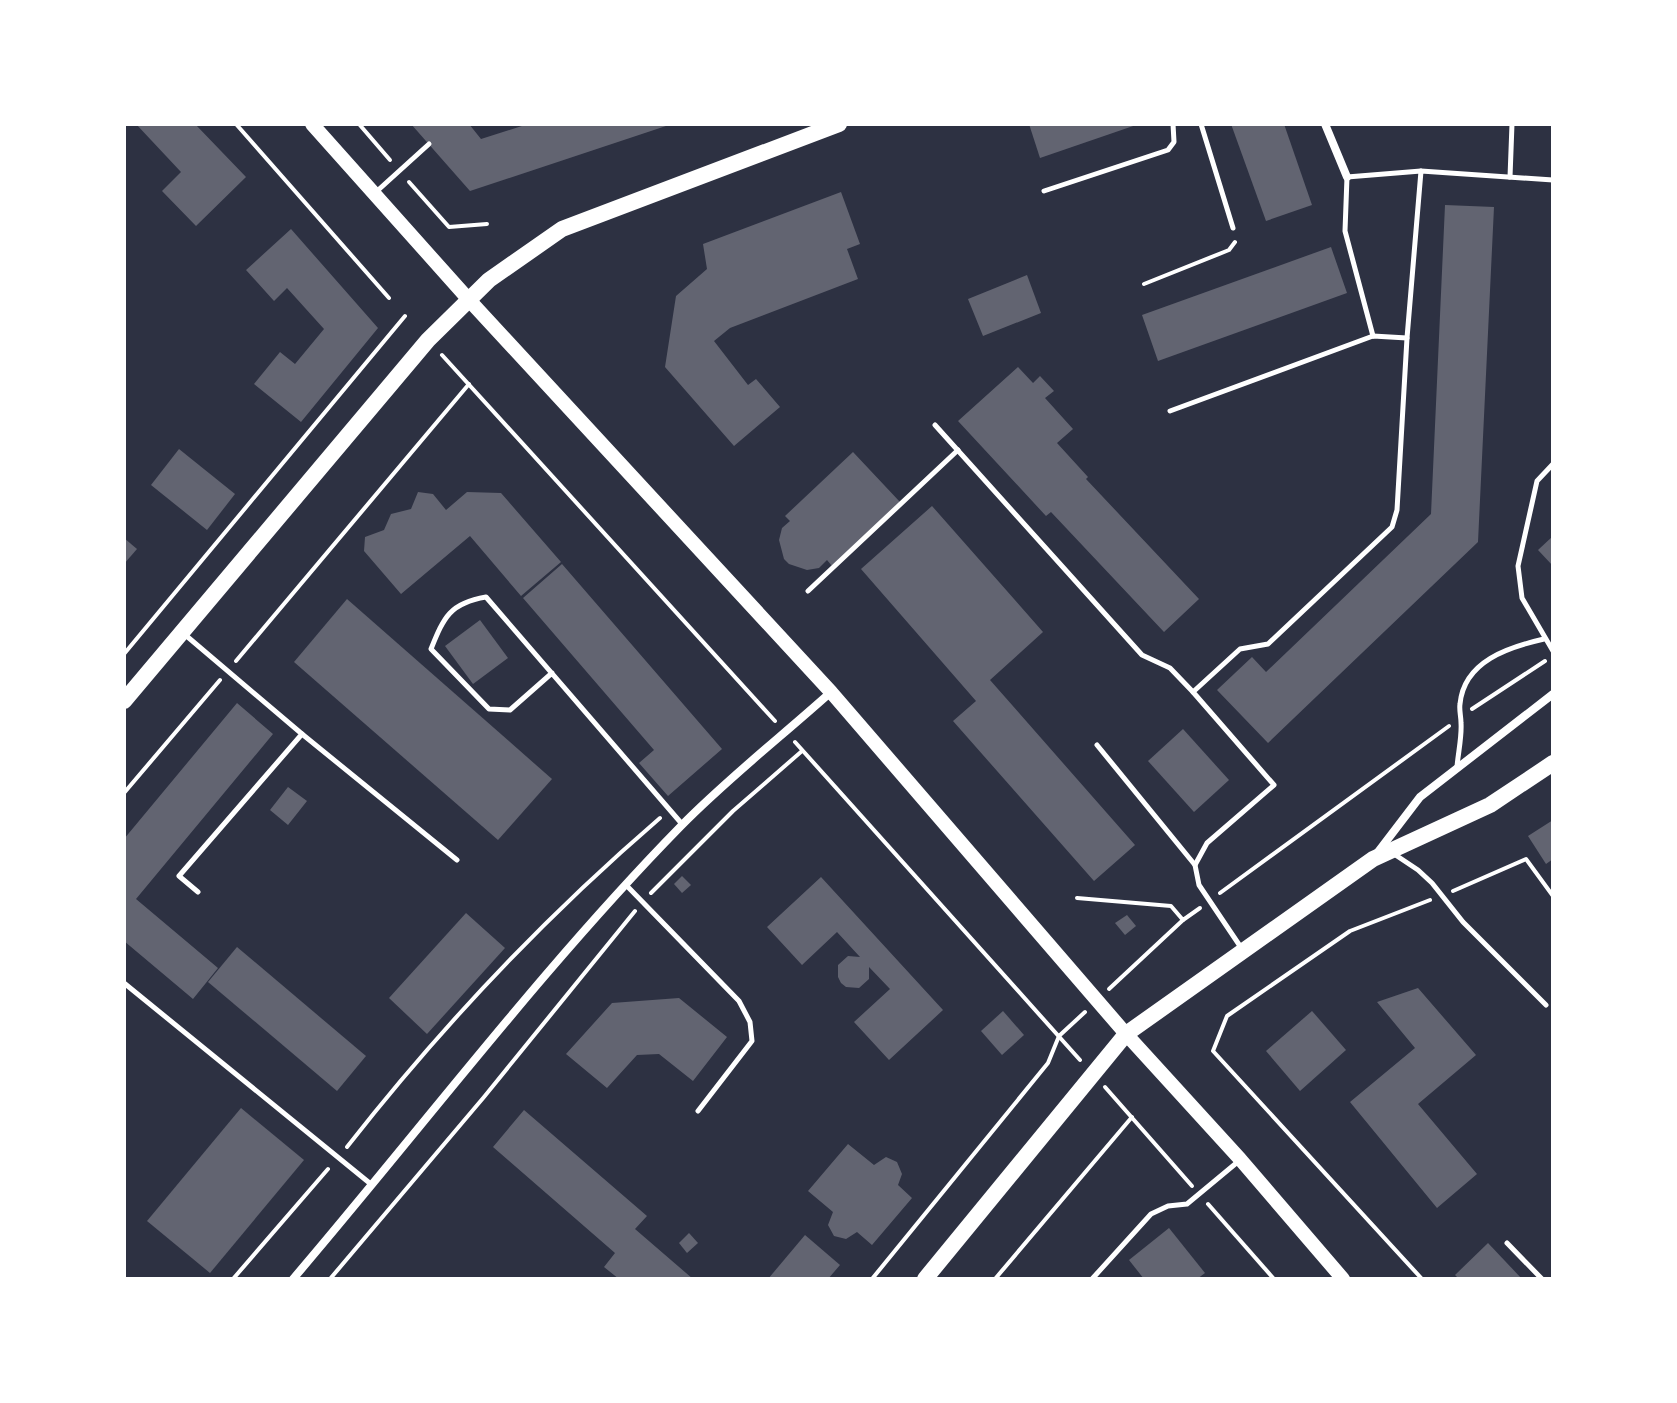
<svg xmlns="http://www.w3.org/2000/svg" width="1677" height="1403" font-family="'PT Sans Narrow',sans-serif">
	<style>
		.building { fill: #626471 }
		.lines { fill: none; stroke-linecap: round; stroke-linejoin: round }
		.path { stroke: #fff; stroke-width: 4 }
		.service { stroke: #fff; stroke-width: 5 }
		.minor { stroke: #fff; stroke-width: 8 }
		.secondary { stroke: #fff; stroke-width: 14 }
		.primary { stroke: #fff; stroke-width: 16 }
	</style>
	<rect width="100%" height="100%" fill="#2d3142"/>
	<g class="building">
		<path d="M 136,124 L 195,124 L 246,177 L 196,226 L 162,191 L 181,172 Z"/>
		<path d="M 411,124 L 469,124 L 481,139 L 528,124 L 669,125 L 470,191 Z"/>
		<path d="M 1029,124 L 1139,124 L 1040,158 Z"/>
		<path d="M 1231,124 L 1284,124 L 1312,205 L 1266,221 Z"/>
		<path d="M 841,192 L 860,244 L 847,249 L 858,279 L 730,328 L 714,341 L 748,385 L 756,379 L 780,407 L 734,446 L 665,367 L 676,296 L 707,269 L 703,244 Z"/>
		<path d="M 1445,205 L 1494,207 L 1478,542 L 1268,743 L 1217,690 L 1252,657 L 1266,672 L 1431,514 Z"/>
		<path d="M 291,229 L 378,328 L 301,422 L 254,384 L 280,352 L 295,364 L 324,329 L 287,288 L 274,301 L 246,270 Z"/>
		<path d="M 1331,247 L 1347,293 L 1158,361 L 1142,315 Z"/>
		<path d="M 1027,275 L 1041,313 L 983,336 L 968,299 Z"/>
		<path d="M 1018,367 L 1033,383 L 1040,376 L 1054,391 L 1045,398 L 1073,429 L 1057,443 L 1088,477 L 1086,479 L 1199,599 L 1164,632 L 1051,512 L 1046,516 L 958,421 Z"/>
		<path d="M 179,449 L 235,494 L 207,530 L 151,485 Z"/>
		<path d="M 853,452 L 900,502 L 832,566 L 827,560 L 819,568 L 807,570 L 789,564 L 784,559 L 779,540 L 782,528 L 790,521 L 785,516 Z"/>
		<path d="M 418,492 L 433,494 L 446,510 L 467,492 L 501,493 L 561,562 L 521,596 L 470,536 L 401,594 L 364,551 L 365,537 L 384,530 L 391,514 L 411,509 Z"/>
		<path d="M 932,506 L 1043,632 L 990,680 L 1135,845 L 1094,881 L 953,721 L 976,701 L 861,569 Z"/>
		<path d="M 1553,536 L 1553,566 L 1538,550 Z"/>
		<path d="M 124,538 L 137,549 L 124,564 Z"/>
		<path d="M 562,564 L 722,749 L 668,796 L 639,763 L 654,750 L 523,598 Z"/>
		<path d="M 347,599 L 552,779 L 498,840 L 294,662 Z"/>
		<path d="M 480,620 L 508,658 L 473,684 L 445,646 Z"/>
		<path d="M 237,703 L 273,734 L 136,899 L 218,968 L 193,999 L 124,941 L 124,839 Z"/>
		<path d="M 1183,729 L 1229,780 L 1194,812 L 1148,761 Z"/>
		<path d="M 288,787 L 307,801 L 288,825 L 270,810 Z"/>
		<path d="M 1553,820 L 1553,859 L 1546,864 L 1528,836 Z"/>
		<path d="M 682,876 L 691,885 L 682,893 L 674,884 Z"/>
		<path d="M 821,877 L 943,1010 L 889,1060 L 854,1022 L 890,989 L 869,967 L 869,979 L 859,988 L 846,987 L 841,983 L 838,977 L 838,965 L 848,956 L 860,957 L 837,932 L 802,965 L 767,927 Z"/>
		<path d="M 466,913 L 505,948 L 427,1034 L 389,998 Z"/>
		<path d="M 1127,915 L 1136,926 L 1125,935 L 1115,923 Z"/>
		<path d="M 237,947 L 366,1056 L 337,1091 L 208,982 Z"/>
		<path d="M 1418,988 L 1476,1055 L 1418,1104 L 1477,1174 L 1437,1208 L 1350,1102 L 1415,1048 L 1377,1002 Z"/>
		<path d="M 679,998 L 727,1037 L 693,1081 L 659,1054 L 637,1055 L 607,1088 L 566,1054 L 612,1003 Z"/>
		<path d="M 1003,1011 L 1024,1035 L 1002,1055 L 981,1031 Z"/>
		<path d="M 1312,1011 L 1346,1050 L 1300,1091 L 1266,1051 Z"/>
		<path d="M 241,1108 L 304,1160 L 210,1273 L 147,1221 Z"/>
		<path d="M 524,1110 L 647,1216 L 635,1229 L 693,1279 L 619,1279 L 604,1267 L 615,1253 L 493,1147 Z"/>
		<path d="M 848,1144 L 874,1165 L 886,1157 L 897,1162 L 902,1174 L 898,1185 L 912,1198 L 872,1245 L 857,1232 L 846,1239 L 834,1236 L 828,1225 L 833,1212 L 808,1191 Z"/>
		<path d="M 1169,1228 L 1205,1273 L 1197,1279 L 1144,1279 L 1129,1260 Z"/>
		<path d="M 689,1233 L 698,1243 L 687,1253 L 679,1243 Z"/>
		<path d="M 805,1235 L 840,1265 L 828,1279 L 768,1279 Z"/>
		<path d="M 1488,1243 L 1522,1279 L 1459,1279 L 1455,1275 Z"/>
	</g>
	<g class="lines">
		<g class="path">
			<path d="M 236,124 L 389,298"/>
			<path d="M 359,124 L 390,160"/>
			<path d="M 409,182 L 449,227 L 487,224"/>
			<path d="M 1144,284 L 1229,250 L 1235,242"/>
			<path d="M 442,355 L 775,721"/>
			<path d="M 124,654 L 405,316"/>
			<path d="M 236,661 L 469,384"/>
			<path d="M 1472,709 L 1545,661"/>
			<path d="M 795,742 L 1080,1060"/>
			<path d="M 124,793 L 220,680"/>
			<path d="M 1453,891 L 1526,859 L 1553,896"/>
			<path d="M 651,893 L 733,811 L 802,751"/>
			<path d="M 1220,893 L 1449,726"/>
			<path d="M 1077,898 L 1171,906 L 1183,920 L 1200,908"/>
			<path d="M 1109,989 L 1183,920"/>
			<path d="M 1105,1087 L 1192,1186"/>
			<path d="M 347,1147 C 441,1027 545,917 660,818"/>
			<path d="M 1208,1204 L 1274,1279"/>
			<path d="M 233,1279 L 328,1169"/>
			<path d="M 330,1279 L 484,1097 L 635,911"/>
			<path d="M 872,1279 L 1048,1063 L 1059,1036 L 1085,1012"/>
			<path d="M 995,1279 L 1132,1117"/>
			<path d="M 1422,1279 L 1213,1051 L 1227,1016 L 1350,931 L 1430,900"/>
		</g>
		<g class="service">
			<path d="M 1201,124 L 1233,228"/>
			<path d="M 1510,177 L 1512,124"/>
			<path d="M 1044,191 L 1168,150 L 1174,142 L 1173,124"/>
			<path d="M 376,192 L 429,144"/>
			<path d="M 1373,336 L 1345,231 L 1347,177 L 1421,171 L 1553,180"/>
			<path d="M 1170,411 L 1373,336 L 1407,338"/>
			<path d="M 935,425 L 1142,655 L 1170,668 L 1193,692"/>
			<path d="M 1553,464 L 1537,481 L 1518,566 L 1522,598 L 1553,651"/>
			<path d="M 808,591 L 958,450"/>
			<path d="M 183,633 L 302,734 L 179,876 L 198,892"/>
			<path d="M 552,673 L 510,710 L 489,709 L 431,649 C 444,617 450,603 486,597 L 682,824"/>
			<path d="M 302,734 L 457,860"/>
			<path d="M 1097,745 L 1195,865"/>
			<path d="M 1457,767 C 1458,753 1462,737 1461,723 C 1461,716 1459,710 1460,704 C 1464,661 1509,647 1544,639"/>
			<path d="M 1394,854 L 1418,870 L 1432,883 L 1463,922 L 1546,1005"/>
			<path d="M 627,886 L 739,1001 L 750,1022 L 752,1041 L 698,1111"/>
			<path d="M 1242,949 L 1199,885 L 1195,865 L 1207,843 L 1274,785 L 1193,692 L 1240,649 L 1268,644 L 1392,527 L 1397,510 L 1407,338 L 1421,171"/>
			<path d="M 124,983 L 372,1185"/>
			<path d="M 1507,1243 L 1542,1279"/>
			<path d="M 1092,1279 L 1151,1214 L 1168,1206 L 1187,1204 L 1240,1160"/>
		</g>
		<g class="minor">
			<path d="M 1325,124 L 1347,177"/>
			<path d="M 1378,852 L 1420,797 L 1553,694"/>
			<path d="M 293,1279 C 422,1128 542,968 681,826 C 727,779 782,736 831,692"/>
		</g>
		<path class="secondary" d="M 312,124 L 470,301 L 831,692 L 1126,1034 L 1240,1159 L 1343,1279"/>
		<g class="primary">
			<path d="M 124,701 L 428,340 L 489,280 L 562,229 L 839,124"/>
			<path d="M 925,1279 L 1126,1034 L 1373,859 L 1490,805 L 1553,763"/>
		</g>
	</g>
	<rect width="1677" height="1403" fill="none" stroke="#ffffff" stroke-width="252"/>
</svg>
